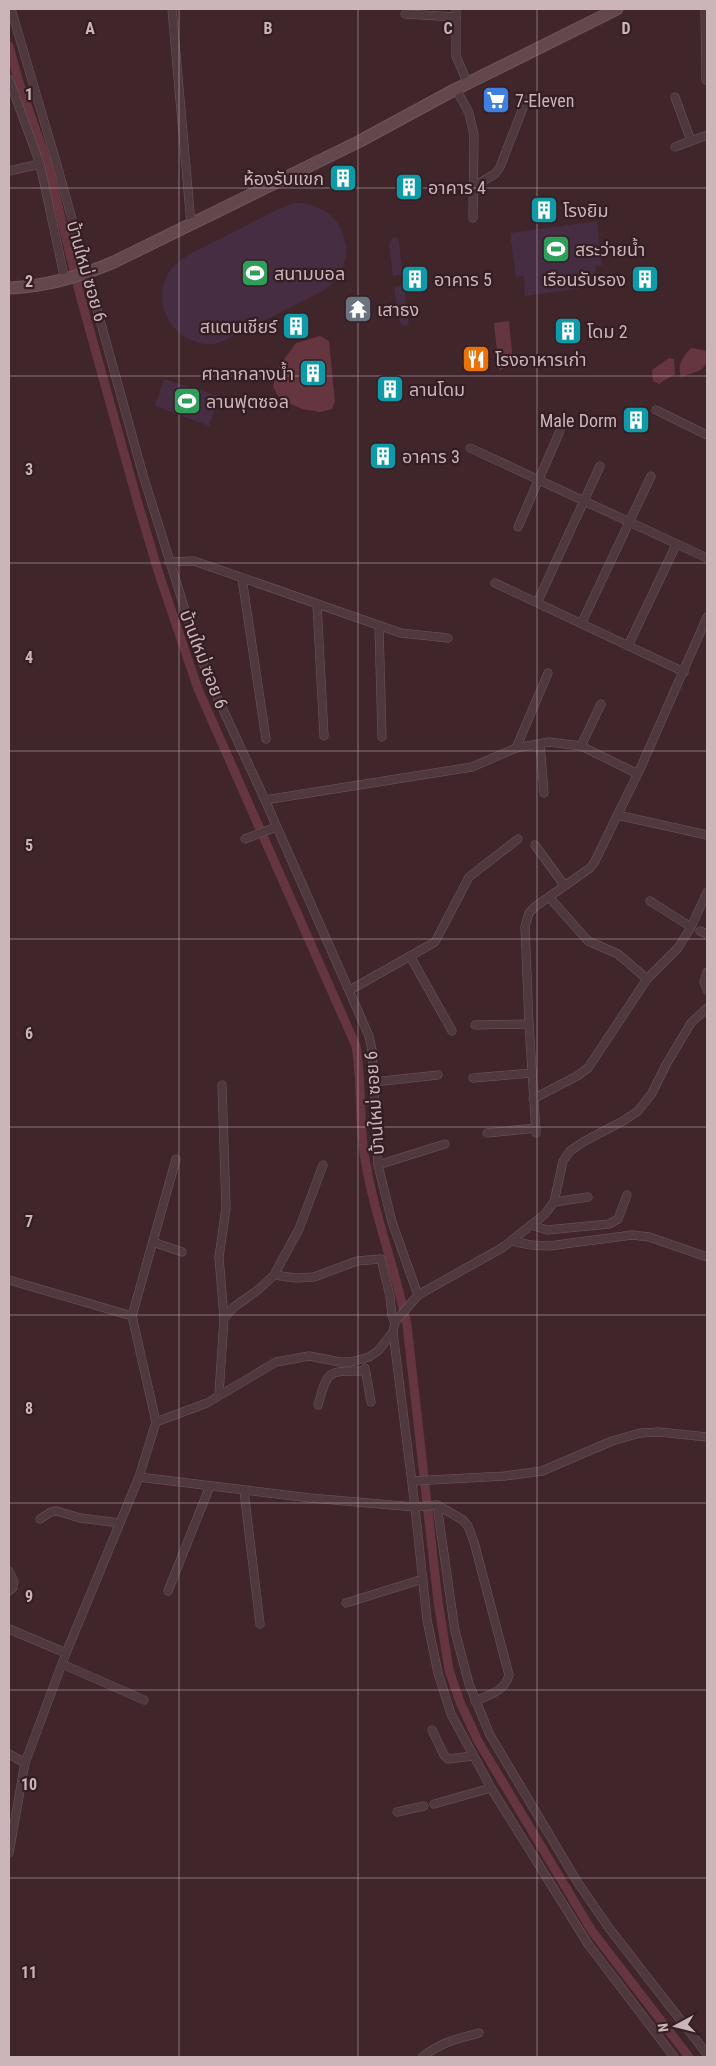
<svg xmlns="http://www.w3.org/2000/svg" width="716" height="2066" font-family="'Roboto Condensed','Noto Sans Thai',sans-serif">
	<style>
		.green { fill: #462d41 }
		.water { fill: #663640 }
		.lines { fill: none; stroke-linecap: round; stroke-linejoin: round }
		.canal { stroke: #663640; stroke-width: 9 }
		.minor-casing { stroke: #6e575c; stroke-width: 9 }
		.secondary-casing { stroke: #6e575c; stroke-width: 13 }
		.minor { stroke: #50393e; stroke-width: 8 }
		.secondary { stroke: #63474c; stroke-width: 11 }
		.grid { fill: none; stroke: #cbb5b9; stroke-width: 1; stroke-opacity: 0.55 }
		.labels { text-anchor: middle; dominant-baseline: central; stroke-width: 4.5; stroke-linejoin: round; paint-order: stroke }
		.poi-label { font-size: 18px; fill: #cbb5b9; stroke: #351e23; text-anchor: start }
		.street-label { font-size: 18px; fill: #cbb5b9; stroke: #351e23 }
		.grid-label { font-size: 16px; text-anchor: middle; font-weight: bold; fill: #cbb5b9; stroke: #351e23; stroke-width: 4.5; stroke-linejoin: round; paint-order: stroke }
	</style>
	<rect width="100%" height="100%" fill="#40252b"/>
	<g class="green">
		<path d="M 294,203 C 302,203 310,204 317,207 C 342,216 354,249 341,272 C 337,280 330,285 323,291 L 219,343 C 213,344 206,345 200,343 C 170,336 153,304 167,275 C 171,267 179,262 186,256 L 278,209 Z"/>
		<path d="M 597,221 L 602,265 L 595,266 L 597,286 L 525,296 L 524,276 L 516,277 L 510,233 Z"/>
		<path d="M 398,237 L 403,274 L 393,276 L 389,244 L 392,238 Z"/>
		<path d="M 404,285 L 409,325 L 403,326 L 399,321 L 394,287 Z"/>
		<path d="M 164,379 L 219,396 L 209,426 L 155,406 Z"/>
	</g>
	<g class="water">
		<path d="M 509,321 L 513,363 L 499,371 L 494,323 Z"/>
		<path d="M 320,336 L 329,341 L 335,402 L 332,409 L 320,412 L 302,409 L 280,399 L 273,387 L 278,368 L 296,343 Z"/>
		<path d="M 691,348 L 707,351 L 707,363 L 701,370 L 681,377 C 677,364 682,358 691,348 Z"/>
		<path d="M 669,358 L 674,359 L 675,374 L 659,384 L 653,381 L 652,370 Z"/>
	</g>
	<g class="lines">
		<path class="canal" d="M 9,46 L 18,79 L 48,165 L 80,295 L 137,500 L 158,571 L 198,689 L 356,1046 C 362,1082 359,1118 364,1153 C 373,1212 395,1267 407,1325 L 438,1601 L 449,1670 L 460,1702 L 478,1741 L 592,1931 L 689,2057"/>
		<g class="minor-casing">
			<g id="minor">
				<path d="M 11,9 L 57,165 L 143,475 L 195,642 L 213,688 L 265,800 L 369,1036 L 372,1050 L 378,1165 L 392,1222 L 418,1295"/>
				<path d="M 172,9 L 191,224"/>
				<path d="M 456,9 L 456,56 L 468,84"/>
				<path d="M 705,9 L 706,80"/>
				<path d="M 405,14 L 456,17"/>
				<path d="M 9,79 L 40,164 L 65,280"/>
				<path d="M 456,89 L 469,113 L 474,135 L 473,218"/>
				<path d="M 675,97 L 691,141"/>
				<path d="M 675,147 L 707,135"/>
				<path d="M 9,171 L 40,164"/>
				<path d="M 474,186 L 495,174 L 500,167 L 526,100"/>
				<path d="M 656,410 L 707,435"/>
				<path d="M 470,448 L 707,558"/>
				<path d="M 518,527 L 560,431"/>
				<path d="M 169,562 L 194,561 L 401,633 L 448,638"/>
				<path d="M 242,578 L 266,739"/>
				<path d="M 495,583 L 684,672"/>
				<path d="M 537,603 L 600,466"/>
				<path d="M 317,604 L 324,736"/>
				<path d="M 582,622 L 651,476"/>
				<path d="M 379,626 L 382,737"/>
				<path d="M 628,646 L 676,545"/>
				<path d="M 540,744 L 544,793"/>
				<path d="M 581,746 L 601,704"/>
				<path d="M 516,748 L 548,673"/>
				<path d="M 265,800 L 472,767 L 516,748 L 549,742 L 581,746 L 636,773"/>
				<path d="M 617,815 L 707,835"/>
				<path d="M 245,839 L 276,827"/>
				<path d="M 535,845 L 564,885"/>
				<path d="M 549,897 L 588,941 L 618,954 L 647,979"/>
				<path d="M 650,901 L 691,927"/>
				<path d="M 700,931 L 707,934"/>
				<path d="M 410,956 L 452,1031"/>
				<path d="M 707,972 L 704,982 L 707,990"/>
				<path d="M 350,990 L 435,942 L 469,877 L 518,839"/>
				<path d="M 475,1025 L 529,1024"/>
				<path d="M 473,1078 L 532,1073"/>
				<path d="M 374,1082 L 438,1075"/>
				<path d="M 533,1099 L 577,1076 L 588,1068 L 647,979 L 678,948 L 691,927 L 707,892"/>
				<path d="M 487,1133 L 536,1128"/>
				<path d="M 536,1133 L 529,1024 L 525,927 L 529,913 L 536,906 L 590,868 L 594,863 L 641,767 L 707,617"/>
				<path d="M 378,1165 L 445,1144"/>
				<path d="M 554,1202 L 588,1197"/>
				<path d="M 531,1225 L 547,1230 L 609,1224 L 618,1219 L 627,1195"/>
				<path d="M 511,1241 L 531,1245 L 549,1246 L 632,1235 L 649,1237 L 707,1257"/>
				<path d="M 153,1242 L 182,1252"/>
				<path d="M 274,1275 L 296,1278 L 314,1277 L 357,1261 L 381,1259 L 390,1296 L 392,1316 L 395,1322"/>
				<path d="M 9,1280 L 132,1316"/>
				<path d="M 224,1318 L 234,1307 L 258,1290 L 274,1275 L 299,1229 L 323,1165"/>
				<path d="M 365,1368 L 371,1402"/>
				<path d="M 219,1394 L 224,1318 L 219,1257 L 226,1208 L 222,1085"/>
				<path d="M 318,1405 C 328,1369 328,1371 365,1371"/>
				<path d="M 156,1422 L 207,1403 L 276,1362 L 309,1356 L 340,1362 L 351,1362 L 369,1357 L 378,1351 L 393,1332"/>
				<path d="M 139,1477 L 310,1498 L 415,1507 L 437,1505 L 463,1520 L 468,1526 L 474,1542 L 509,1675 C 505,1691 489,1695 475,1701"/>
				<path d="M 412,1481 L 505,1476 L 542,1471 L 612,1441 L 640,1433 L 659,1432 L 707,1437"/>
				<path d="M 244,1491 L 260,1624"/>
				<path d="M 437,1505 L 455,1631 L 469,1684 L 490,1735 L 578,1883 L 609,1928 L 707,2054"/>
				<path d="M 40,1519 L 51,1512 L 57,1511 L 80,1518 L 120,1523"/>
				<path d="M 9,1571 L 14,1582 L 13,1587 L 9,1591"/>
				<path d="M 168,1591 L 210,1486"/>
				<path d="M 346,1603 L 423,1579"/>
				<path d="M 9,1629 L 66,1653"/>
				<path d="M 62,1664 L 144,1700"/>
				<path d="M 432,1730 L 444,1755 L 448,1759 L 473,1756"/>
				<path d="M 9,1754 L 25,1763"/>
				<path d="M 434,1804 L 491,1788"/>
				<path d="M 397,1812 L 424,1806"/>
				<path d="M 9,1853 L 25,1763 L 66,1653 L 139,1477 L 156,1422 L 132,1316 L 176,1159"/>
				<path d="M 422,2057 C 442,2042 456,2039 479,2033"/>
				<path d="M 674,2057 L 588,1944 L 491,1788 L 451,1714 L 438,1673 L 427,1620 L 415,1507 L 393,1332 L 395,1322 L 418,1295 L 502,1248 L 545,1214 L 554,1202 L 563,1161 L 570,1151 L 583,1142 L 623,1121 L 638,1111 L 652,1093 L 667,1063 L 691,1023 L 707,1008"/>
			</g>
		</g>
		<g class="secondary-casing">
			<path id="secondary" d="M 9,288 C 48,286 78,277 114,262 L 360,141 L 456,89 L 617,9"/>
		</g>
		<use href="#minor" class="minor"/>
		<use href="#secondary" class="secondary"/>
	</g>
	<path class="grid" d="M 179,9 L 179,2057M 358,9 L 358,2057M 537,9 L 537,2057M 9,188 L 707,188M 9,376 L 707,376M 9,563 L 707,563M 9,751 L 707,751M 9,939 L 707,939M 9,1127 L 707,1127M 9,1315 L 707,1315M 9,1503 L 707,1503M 9,1690 L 707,1690M 9,1878 L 707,1878"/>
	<defs>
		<g id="supermarket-square" transform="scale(1.4375)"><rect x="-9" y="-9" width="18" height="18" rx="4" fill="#3f7fe0" stroke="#351e23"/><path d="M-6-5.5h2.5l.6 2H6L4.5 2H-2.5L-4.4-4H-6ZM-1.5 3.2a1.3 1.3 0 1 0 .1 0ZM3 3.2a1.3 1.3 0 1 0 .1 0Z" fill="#fff"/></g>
		<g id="building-square" transform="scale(1.4375)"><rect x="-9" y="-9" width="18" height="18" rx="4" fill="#0f9aa8" stroke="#351e23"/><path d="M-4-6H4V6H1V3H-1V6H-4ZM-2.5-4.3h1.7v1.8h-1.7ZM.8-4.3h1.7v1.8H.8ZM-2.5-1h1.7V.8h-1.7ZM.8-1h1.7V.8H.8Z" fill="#fff"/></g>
		<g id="stadium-square" transform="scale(1.4375)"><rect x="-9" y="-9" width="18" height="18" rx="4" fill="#2e9e5b" stroke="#351e23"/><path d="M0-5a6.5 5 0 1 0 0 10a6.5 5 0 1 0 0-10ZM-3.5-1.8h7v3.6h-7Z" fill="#fff"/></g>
		<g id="temple-square" transform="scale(1.4375)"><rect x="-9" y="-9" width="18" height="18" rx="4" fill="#6b7280" stroke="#351e23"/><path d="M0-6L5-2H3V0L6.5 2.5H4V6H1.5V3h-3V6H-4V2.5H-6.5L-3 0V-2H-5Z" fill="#fff"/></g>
		<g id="restaurant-square" transform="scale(1.4375)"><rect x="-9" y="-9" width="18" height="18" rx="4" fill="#e8710a" stroke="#351e23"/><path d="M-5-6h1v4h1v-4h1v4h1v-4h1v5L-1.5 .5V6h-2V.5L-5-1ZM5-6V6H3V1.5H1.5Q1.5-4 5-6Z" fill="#fff"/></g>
	</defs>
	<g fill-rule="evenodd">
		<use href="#supermarket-square" x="496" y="100"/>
		<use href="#building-square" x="343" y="178"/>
		<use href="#building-square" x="409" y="187"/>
		<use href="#building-square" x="544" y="210"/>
		<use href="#stadium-square" x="556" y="249"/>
		<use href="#stadium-square" x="255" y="273"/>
		<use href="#building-square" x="415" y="279"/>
		<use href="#building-square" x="645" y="279"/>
		<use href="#temple-square" x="358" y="309"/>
		<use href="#building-square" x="296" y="326"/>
		<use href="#building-square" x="568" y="331"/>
		<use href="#restaurant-square" x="476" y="359"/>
		<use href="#building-square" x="313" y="373"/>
		<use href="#building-square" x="390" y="389"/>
		<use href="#stadium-square" x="187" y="401"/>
		<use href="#building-square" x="636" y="420"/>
		<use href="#building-square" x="383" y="456"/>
	</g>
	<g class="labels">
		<g class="poi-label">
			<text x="515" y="100">7-Eleven</text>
			<text x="324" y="178" text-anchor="end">ห้องรับแขก</text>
			<text x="428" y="187">อาคาร 4</text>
			<text x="563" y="210">โรงยิม</text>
			<text x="575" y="249">สระว่ายน้ำ</text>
			<text x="274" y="273">สนามบอล</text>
			<text x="434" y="279">อาคาร 5</text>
			<text x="626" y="279" text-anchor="end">เรือนรับรอง</text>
			<text x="377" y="309">เสาธง</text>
			<text x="277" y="326" text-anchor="end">สแตนเชียร์</text>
			<text x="587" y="331">โดม 2</text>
			<text x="495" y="359">โรงอาหารเก่า</text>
			<text x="294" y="373" text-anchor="end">ศาลากลางน้ำ</text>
			<text x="409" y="389">ลานโดม</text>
			<text x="206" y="401">ลานฟุตซอล</text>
			<text x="617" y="420" text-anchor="end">Male Dorm</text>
			<text x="402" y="456">อาคาร 3</text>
		</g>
		<g class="street-label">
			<text transform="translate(87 271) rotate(74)">บ้านใหม่ ซอย 6</text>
			<text transform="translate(204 659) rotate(69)">บ้านใหม่ ซอย 6</text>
			<text transform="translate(374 1103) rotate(-94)">บ้านใหม่ ซอย 6</text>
		</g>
	</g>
	<g class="grid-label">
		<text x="90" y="34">A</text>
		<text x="268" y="34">B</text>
		<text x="448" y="34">C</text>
		<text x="626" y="34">D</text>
		<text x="29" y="100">1</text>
		<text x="29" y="287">2</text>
		<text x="29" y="475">3</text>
		<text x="29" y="663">4</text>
		<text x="29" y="851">5</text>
		<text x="29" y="1039">6</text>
		<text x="29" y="1227">7</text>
		<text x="29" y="1414">8</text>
		<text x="29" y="1602">9</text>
		<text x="29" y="1790">10</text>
		<text x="29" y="1978">11</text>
	</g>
	<rect width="716" height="2066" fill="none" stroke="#cbb5b9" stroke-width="20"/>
	<g transform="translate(676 2026) rotate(263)" stroke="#351e23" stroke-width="4" paint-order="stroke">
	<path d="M0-4L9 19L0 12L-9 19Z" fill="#cbb5b9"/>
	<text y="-8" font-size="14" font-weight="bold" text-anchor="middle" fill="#cbb5b9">N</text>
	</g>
</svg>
